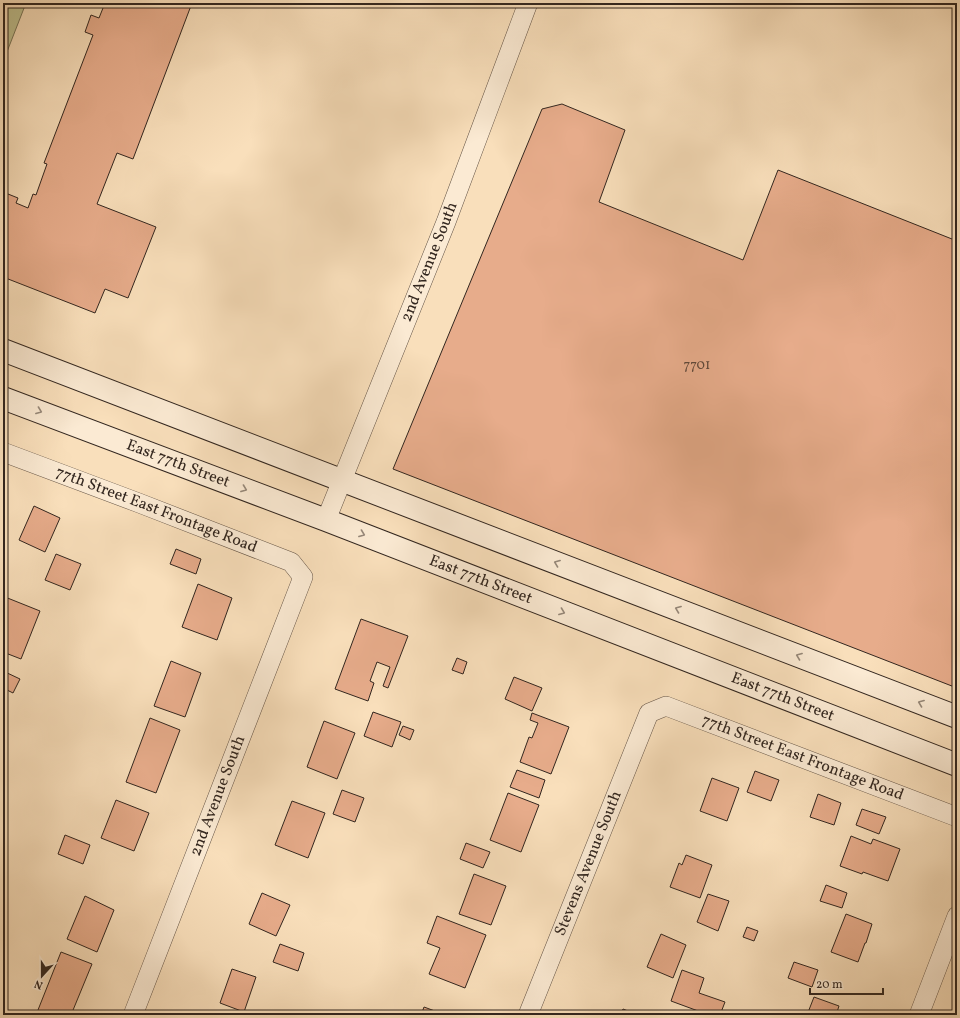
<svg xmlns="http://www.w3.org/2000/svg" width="960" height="1018" font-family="Vollkorn,serif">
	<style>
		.green { fill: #bfc190; stroke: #787458 }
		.building { fill: #e7ac8b; stroke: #32261f }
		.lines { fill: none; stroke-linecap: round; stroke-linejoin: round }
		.street-casing { stroke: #645446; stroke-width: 20 }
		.secondary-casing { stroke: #32261f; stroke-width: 24 }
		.street { stroke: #fbead3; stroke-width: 19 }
		.secondary { stroke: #fbead3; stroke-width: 22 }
		.oneway { stroke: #968879 }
		.labels { text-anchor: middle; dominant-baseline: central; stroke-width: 3; stroke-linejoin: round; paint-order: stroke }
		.number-label { font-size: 14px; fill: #5f483a }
		.street-label { font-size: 16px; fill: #32261f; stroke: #fbead3 }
	</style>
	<rect width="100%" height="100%" fill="#f9dfbb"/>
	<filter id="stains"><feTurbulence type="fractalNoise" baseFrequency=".005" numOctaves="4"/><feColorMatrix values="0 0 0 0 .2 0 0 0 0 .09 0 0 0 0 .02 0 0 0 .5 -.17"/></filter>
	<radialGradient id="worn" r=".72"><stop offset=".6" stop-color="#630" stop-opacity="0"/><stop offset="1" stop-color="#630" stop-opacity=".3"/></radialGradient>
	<path class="green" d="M 3,3 L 26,3 L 3,62 Z"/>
	<g class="building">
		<path d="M 105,3 L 192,3 L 133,159 L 117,153 L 97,204 L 156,227 L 128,298 L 105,289 L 95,313 L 3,277 L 3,192 L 18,198 L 16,203 L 28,208 L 33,194 L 36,195 L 47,164 L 44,163 L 93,35 L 85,32 L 91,15 L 99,18 Z"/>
		<path d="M 562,104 L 625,130 L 599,202 L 743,260 L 778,170 L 957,241 L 957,688 L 393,469 L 542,109 Z"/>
		<path d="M 34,506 L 60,518 L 45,552 L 19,540 Z"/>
		<path d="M 176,549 L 201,559 L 196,574 L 170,564 Z"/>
		<path d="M 56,554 L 81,564 L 70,590 L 45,580 Z"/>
		<path d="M 198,584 L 232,598 L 217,640 L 182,627 Z"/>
		<path d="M 5,597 L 40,611 L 21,659 L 3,652 L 3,602 Z"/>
		<path d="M 361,619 L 408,636 L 388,688 L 383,686 L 390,667 L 377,662 L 370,681 L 374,683 L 368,701 L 335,689 Z"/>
		<path d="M 457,658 L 467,662 L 463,674 L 452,670 Z"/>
		<path d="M 171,661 L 201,673 L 185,717 L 154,706 Z"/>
		<path d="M 3,671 L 20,679 L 13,693 L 3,688 Z"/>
		<path d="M 514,677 L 542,688 L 532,711 L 505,699 Z"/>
		<path d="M 373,712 L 401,722 L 392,747 L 364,736 Z"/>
		<path d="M 532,713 L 569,727 L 551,774 L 520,762 L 529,737 L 532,738 L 538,723 L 530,720 Z"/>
		<path d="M 150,718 L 180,730 L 156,793 L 126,782 Z"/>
		<path d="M 324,721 L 355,733 L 337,779 L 307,767 Z"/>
		<path d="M 403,726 L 414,730 L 410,740 L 399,735 Z"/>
		<path d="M 517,770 L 545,780 L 539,798 L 510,787 Z"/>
		<path d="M 755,771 L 779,780 L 771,801 L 747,792 Z"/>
		<path d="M 712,778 L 739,788 L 727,821 L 700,811 Z"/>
		<path d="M 342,790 L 364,798 L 355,822 L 333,814 Z"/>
		<path d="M 508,793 L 539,805 L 521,852 L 490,840 Z"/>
		<path d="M 818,794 L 841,803 L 834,825 L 810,817 Z"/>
		<path d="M 116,800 L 149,813 L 134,851 L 101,838 Z"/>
		<path d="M 292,801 L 325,813 L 308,858 L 275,845 Z"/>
		<path d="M 862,809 L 886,817 L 879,834 L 856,825 Z"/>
		<path d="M 65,835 L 90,845 L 83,864 L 58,854 Z"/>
		<path d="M 851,836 L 871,844 L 873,839 L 900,849 L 888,881 L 863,872 L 862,874 L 840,866 Z"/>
		<path d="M 466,843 L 490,852 L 483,868 L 460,859 Z"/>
		<path d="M 686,855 L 712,865 L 700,898 L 670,887 L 679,863 L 682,865 Z"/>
		<path d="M 474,874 L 506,886 L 491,925 L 459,914 Z"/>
		<path d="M 826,885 L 847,893 L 842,908 L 820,901 Z"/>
		<path d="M 262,893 L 290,905 L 276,936 L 249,924 Z"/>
		<path d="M 708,894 L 729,901 L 718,931 L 697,922 Z"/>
		<path d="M 85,896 L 114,910 L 97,952 L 67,939 Z"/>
		<path d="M 846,914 L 872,924 L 866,943 L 865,943 L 858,962 L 831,952 Z"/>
		<path d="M 437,916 L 486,935 L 465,988 L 429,974 L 440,948 L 427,943 Z"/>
		<path d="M 747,927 L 758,931 L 754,941 L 743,937 Z"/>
		<path d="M 661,934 L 686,945 L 673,978 L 647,967 Z"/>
		<path d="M 280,944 L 304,953 L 298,971 L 273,962 Z"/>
		<path d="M 61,952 L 92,964 L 71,1015 L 36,1015 Z"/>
		<path d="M 794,962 L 818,970 L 812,987 L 788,978 Z"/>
		<path d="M 232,969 L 256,977 L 244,1012 L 220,1003 Z"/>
		<path d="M 682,970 L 704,978 L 699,993 L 725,1002 L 720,1015 L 709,1015 L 671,1001 Z"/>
		<path d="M 814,997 L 839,1006 L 836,1015 L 807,1015 Z"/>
		<path d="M 424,1007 L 443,1014 L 443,1015 L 421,1015 Z"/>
		<path d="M 623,1009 L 638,1015 L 620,1015 Z"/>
	</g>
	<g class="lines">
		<g class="street-casing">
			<g id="street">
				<path id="s1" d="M 3,452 L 139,503 L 291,562 L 303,577 L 133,1015"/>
				<path id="s2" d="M 326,520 L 446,222 L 528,3"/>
				<path id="s3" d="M 528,1015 L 649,713 L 666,706 L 957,817"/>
				<path d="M 919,1015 L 957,916"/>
			</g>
		</g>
		<g class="secondary-casing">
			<g id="secondary">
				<path d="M 3,350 L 957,717"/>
				<path id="s4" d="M 3,398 L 326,520 L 957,765"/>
			</g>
		</g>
		<use href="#street" class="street"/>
		<use href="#secondary" class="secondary"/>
	</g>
	<defs><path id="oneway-chevron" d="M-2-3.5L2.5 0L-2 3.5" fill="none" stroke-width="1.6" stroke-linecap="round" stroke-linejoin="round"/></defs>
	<g class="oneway">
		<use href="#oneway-chevron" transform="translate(39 411) rotate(21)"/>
		<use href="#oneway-chevron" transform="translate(244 489) rotate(21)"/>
		<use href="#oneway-chevron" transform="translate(362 534) rotate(21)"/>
		<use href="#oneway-chevron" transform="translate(557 563) rotate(-159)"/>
		<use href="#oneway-chevron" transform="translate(678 609) rotate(-159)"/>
		<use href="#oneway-chevron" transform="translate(562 612) rotate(21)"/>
		<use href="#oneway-chevron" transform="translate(799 656) rotate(-159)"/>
		<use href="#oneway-chevron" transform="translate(921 703) rotate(-159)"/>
	</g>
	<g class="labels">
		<g class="number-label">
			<text x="697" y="365">7701</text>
		</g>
		<g class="street-label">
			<text stroke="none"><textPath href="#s2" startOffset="278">2nd Avenue South</textPath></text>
			<text stroke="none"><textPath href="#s4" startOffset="187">East 77th Street</textPath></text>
			<text stroke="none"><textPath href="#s1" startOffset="164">77th Street East Frontage Road</textPath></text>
			<text stroke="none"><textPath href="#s4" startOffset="511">East 77th Street</textPath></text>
			<text stroke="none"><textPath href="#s4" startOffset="835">East 77th Street</textPath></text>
			<text stroke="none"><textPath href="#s3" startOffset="490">77th Street East Frontage Road</textPath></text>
			<text transform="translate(218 796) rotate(-69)">2nd Avenue South</text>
			<text stroke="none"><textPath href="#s3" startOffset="163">Stevens Avenue South</textPath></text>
		</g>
	</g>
	<rect width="960" height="1018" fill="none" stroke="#f9dfbb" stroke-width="16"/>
	<rect x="4" y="4" width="952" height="1010" fill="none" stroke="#32261f" stroke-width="2"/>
	<rect x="8" y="8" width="944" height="1002" fill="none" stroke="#32261f"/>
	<g transform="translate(42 976) rotate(201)" stroke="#fbead3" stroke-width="3" paint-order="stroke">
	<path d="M0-3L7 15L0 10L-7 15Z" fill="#32261f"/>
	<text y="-6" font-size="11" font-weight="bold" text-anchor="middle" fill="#32261f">N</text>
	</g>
	<path d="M810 988v6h73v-6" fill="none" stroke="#32261f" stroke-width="2"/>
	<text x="816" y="988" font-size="12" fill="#32261f" stroke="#fbead3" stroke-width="3" paint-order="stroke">20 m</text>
	<rect width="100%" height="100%" filter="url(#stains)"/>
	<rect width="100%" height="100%" fill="url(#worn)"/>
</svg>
